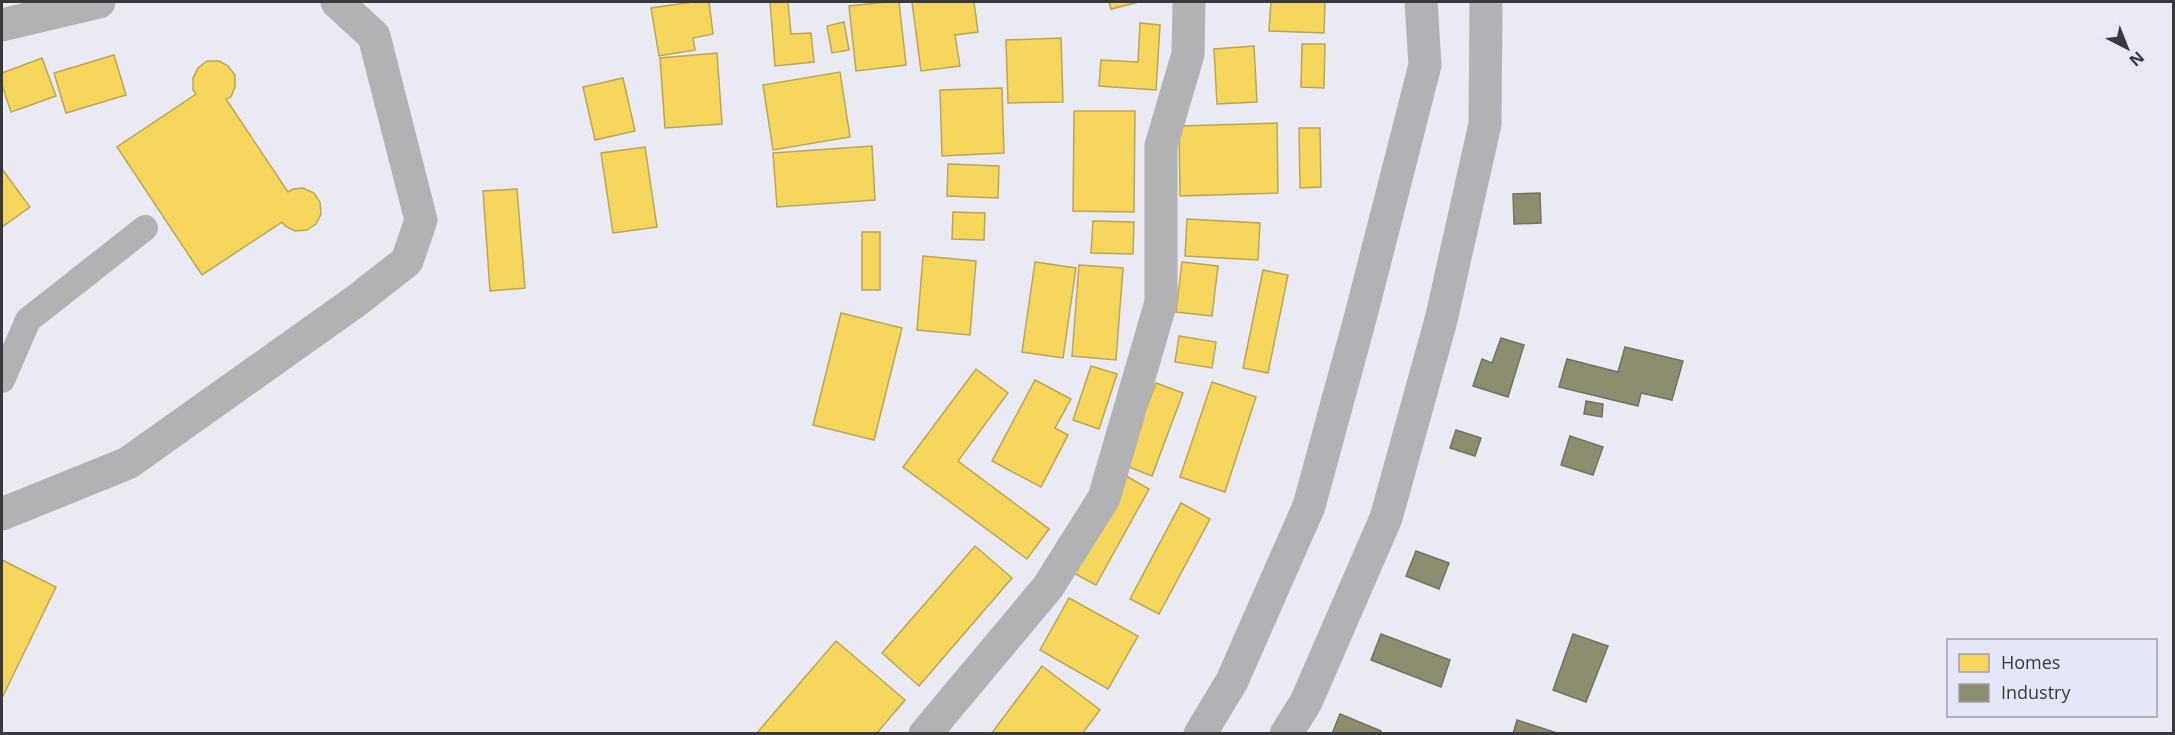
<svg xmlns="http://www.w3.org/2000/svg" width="2175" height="735" font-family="'Open Sans',sans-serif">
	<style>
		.homes { fill: #f6d55c; stroke: #bda653; stroke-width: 1.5 }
		.industry { fill: #8c8c6e; stroke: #737360; stroke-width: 1.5 }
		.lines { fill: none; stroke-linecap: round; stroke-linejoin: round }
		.lane { stroke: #b2b2b5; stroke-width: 26 }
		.street { stroke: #b2b2b5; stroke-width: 33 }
		.secondary { stroke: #b1b1b6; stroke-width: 33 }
	</style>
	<rect width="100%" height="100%" fill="#e9eaf4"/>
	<g class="homes">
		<path d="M 693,2 L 709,2 L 713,34 L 693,38 L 695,50 L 659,56 L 651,8 Z"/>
		<path d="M 770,2 L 788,2 L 791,34 L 811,33 L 814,62 L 775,66 Z"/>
		<path d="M 887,2 L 899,2 L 906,65 L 856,71 L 849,6 Z"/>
		<path d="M 912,2 L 974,2 L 978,32 L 955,35 L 960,66 L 921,71 Z"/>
		<path d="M 1109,2 L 1139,2 L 1111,9 Z"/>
		<path d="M 1271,2 L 1325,2 L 1324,33 L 1269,31 Z"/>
		<path d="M 844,22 L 849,50 L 832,53 L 827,26 Z"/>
		<path d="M 1140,23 L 1160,25 L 1156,90 L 1099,86 L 1101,60 L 1138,62 Z"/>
		<path d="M 1061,38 L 1063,102 L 1008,103 L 1006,40 Z"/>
		<path d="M 1302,44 L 1325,44 L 1324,88 L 1301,87 Z"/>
		<path d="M 1254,46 L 1257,102 L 1217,104 L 1214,49 Z"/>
		<path d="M 717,53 L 722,124 L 665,128 L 660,58 Z"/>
		<path d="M 114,55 L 126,95 L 66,113 L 54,73 Z"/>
		<path d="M 42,58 L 56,96 L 11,112 L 2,85 L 2,73 Z"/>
		<path d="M 207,61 L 219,61 L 228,66 L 235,75 L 235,87 L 231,97 L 226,99 L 288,192 L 293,189 L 303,188 L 314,193 L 320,202 L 321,214 L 316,224 L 307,230 L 295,231 L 285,226 L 282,222 L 202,275 L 117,147 L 196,94 L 193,90 L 193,78 L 198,68 Z"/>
		<path d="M 840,72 L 850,137 L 773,150 L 763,85 Z"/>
		<path d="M 623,78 L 635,131 L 595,140 L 583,87 Z"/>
		<path d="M 1002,88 L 1004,153 L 942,156 L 940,90 Z"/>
		<path d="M 1074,111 L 1135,111 L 1134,212 L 1073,211 Z"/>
		<path d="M 1277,123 L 1278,193 L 1180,196 L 1179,126 Z"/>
		<path d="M 1299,128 L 1320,128 L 1321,187 L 1300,188 Z"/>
		<path d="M 872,146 L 875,200 L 777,207 L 773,153 Z"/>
		<path d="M 645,147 L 657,227 L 613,233 L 601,153 Z"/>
		<path d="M 948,164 L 999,166 L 998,198 L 947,196 Z"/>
		<path d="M 2,169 L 30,207 L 2,227 Z"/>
		<path d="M 517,189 L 525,288 L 490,291 L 483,191 Z"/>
		<path d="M 953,212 L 985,213 L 984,240 L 952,239 Z"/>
		<path d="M 1187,219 L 1260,223 L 1258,260 L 1185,256 Z"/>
		<path d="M 1093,221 L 1134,222 L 1133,254 L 1091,253 Z"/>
		<rect x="862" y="232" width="18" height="58"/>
		<path d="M 923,256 L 976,261 L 970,335 L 917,330 Z"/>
		<path d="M 1035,262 L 1076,268 L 1063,358 L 1022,352 Z"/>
		<path d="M 1182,262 L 1218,266 L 1212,316 L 1176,312 Z"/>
		<path d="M 1079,265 L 1123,268 L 1116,360 L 1072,356 Z"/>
		<path d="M 1263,270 L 1288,275 L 1268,373 L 1243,368 Z"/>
		<path d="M 841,313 L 902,328 L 874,440 L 813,425 Z"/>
		<path d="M 1179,336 L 1216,342 L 1212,368 L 1175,362 Z"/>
		<path d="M 1091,366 L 1117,374 L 1099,429 L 1073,420 Z"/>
		<path d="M 976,369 L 1008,393 L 958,461 L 1049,529 L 1027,559 L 903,467 Z"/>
		<path d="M 1035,380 L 1071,399 L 1055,428 L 1068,435 L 1041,487 L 992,461 Z"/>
		<path d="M 1212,382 L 1256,397 L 1225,492 L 1180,477 Z"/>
		<path d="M 1156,383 L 1183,393 L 1152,476 L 1124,465 Z"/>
		<path d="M 1121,473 L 1149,489 L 1096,585 L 1068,570 Z"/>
		<path d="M 1181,503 L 1210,519 L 1159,614 L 1130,599 Z"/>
		<path d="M 975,546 L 1012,578 L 919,686 L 882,653 Z"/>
		<path d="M 2,560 L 56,587 L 2,698 Z"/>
		<path d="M 1069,598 L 1138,636 L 1108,689 L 1040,650 Z"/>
		<path d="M 836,641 L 905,700 L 876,734 L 756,734 Z"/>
		<path d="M 1042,666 L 1100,710 L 1082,734 L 991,734 Z"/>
	</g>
	<g class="industry">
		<path d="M 1540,193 L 1541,223 L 1514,224 L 1513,194 Z"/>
		<path d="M 1501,338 L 1524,345 L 1508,397 L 1473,386 L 1482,359 L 1492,363 Z"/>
		<path d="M 1625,347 L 1683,361 L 1672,400 L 1641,393 L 1638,406 L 1559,387 L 1567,359 L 1618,372 Z"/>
		<path d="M 1586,401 L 1603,404 L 1602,417 L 1584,414 Z"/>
		<path d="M 1456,430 L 1481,438 L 1475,456 L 1450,448 Z"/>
		<path d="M 1570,436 L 1603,447 L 1593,475 L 1561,465 Z"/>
		<path d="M 1416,551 L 1449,563 L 1439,589 L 1406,576 Z"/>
		<path d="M 1381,634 L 1450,660 L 1441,687 L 1371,660 Z"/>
		<path d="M 1573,634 L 1608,646 L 1586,702 L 1553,690 Z"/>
		<path d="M 1340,714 L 1381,731 L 1380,734 L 1332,734 Z"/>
		<path d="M 1517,720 L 1560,734 L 1513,734 Z"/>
	</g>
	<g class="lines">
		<path class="lane" d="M 2,380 L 28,320 L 145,228"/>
		<g class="street">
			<path d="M 2,25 L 99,2"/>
			<path d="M 2,514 L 128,463 L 356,301 L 407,261 L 421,220 L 374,36 L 337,2"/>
			<path d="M 925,734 L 1048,587 L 1104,498 L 1161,302 L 1161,146 L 1188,54 L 1189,2"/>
		</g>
		<g class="secondary">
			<path d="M 1200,734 L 1232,681 L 1309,506 L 1361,315 L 1425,65 L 1421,2"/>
			<path d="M 1286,734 L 1306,702 L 1386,518 L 1441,320 L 1485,124 L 1486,2"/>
		</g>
	</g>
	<rect width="2175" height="735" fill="none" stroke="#38383f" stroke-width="6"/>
	<rect x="1947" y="639" width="210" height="78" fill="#e5e7f8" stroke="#a0a1ae" stroke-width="1.5"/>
	<rect x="1959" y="654" width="30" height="18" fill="#f6d55c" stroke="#a0a1ae" stroke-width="1.5"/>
	<text x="2001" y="669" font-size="18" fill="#38383f">Homes</text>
	<rect x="1959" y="684" width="30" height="18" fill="#8c8c6e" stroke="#a0a1ae" stroke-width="1.5"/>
	<text x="2001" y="699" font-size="18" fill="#38383f">Industry</text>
	<g transform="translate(2127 48) rotate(138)" stroke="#e5e7f8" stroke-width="4.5" paint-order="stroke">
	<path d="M0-4.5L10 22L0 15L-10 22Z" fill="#38383f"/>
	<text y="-9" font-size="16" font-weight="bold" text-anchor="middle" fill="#38383f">N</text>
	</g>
</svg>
